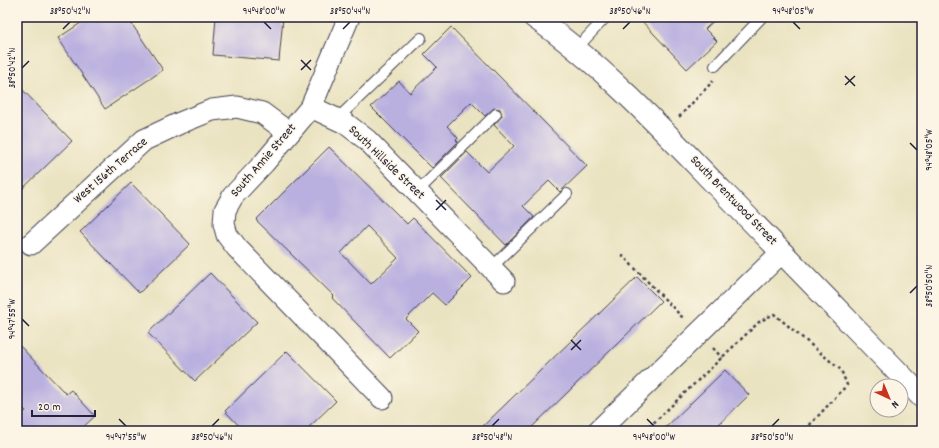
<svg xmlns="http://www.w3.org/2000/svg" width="939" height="448" font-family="Dekko,sans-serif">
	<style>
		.building { fill: #bab0e0; fill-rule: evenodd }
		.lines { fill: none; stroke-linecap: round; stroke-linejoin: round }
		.service-casing { stroke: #403f4f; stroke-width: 12 }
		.minor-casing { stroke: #403f4f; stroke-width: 23 }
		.tertiary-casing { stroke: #403f4f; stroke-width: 24 }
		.path { stroke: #403f4f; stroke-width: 2.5; stroke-dasharray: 3 3; stroke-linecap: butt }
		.service { stroke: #fff; stroke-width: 10 }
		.minor { stroke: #fff; stroke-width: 21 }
		.tertiary { stroke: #fff; stroke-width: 22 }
		.ticks { fill: none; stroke: #22223b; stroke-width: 1.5 }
		.labels { text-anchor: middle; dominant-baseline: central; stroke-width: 3; stroke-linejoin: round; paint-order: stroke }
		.street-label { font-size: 13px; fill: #22223b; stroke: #fcf5e5 }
		.neatline { fill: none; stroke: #22223b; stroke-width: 1.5 }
		.ticks-label { font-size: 10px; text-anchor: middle; fill: #22223b }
	</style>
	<rect width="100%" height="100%" fill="#fcf5e5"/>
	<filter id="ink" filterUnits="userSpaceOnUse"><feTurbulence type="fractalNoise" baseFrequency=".025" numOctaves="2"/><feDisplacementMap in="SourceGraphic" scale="8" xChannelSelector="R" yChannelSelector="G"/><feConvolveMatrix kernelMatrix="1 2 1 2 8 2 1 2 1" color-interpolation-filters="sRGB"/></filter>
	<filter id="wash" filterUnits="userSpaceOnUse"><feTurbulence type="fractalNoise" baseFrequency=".012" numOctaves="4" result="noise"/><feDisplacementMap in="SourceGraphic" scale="16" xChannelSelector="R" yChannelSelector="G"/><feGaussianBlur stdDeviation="0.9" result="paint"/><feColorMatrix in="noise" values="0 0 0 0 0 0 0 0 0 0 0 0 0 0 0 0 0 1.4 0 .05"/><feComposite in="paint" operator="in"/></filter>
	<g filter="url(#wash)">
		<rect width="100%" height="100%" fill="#eae3c1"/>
		<g id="blocks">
			<g class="building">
				<path d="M 90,17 L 127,17 L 163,70 L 105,109 L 58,38 Z"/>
				<path d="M 216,17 L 283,17 L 279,61 L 213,55 Z"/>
				<path d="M 638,17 L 718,17 L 705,29 L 717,41 L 687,69 Z"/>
				<path d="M 451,27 L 587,166 L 560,192 L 549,181 L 523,206 L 534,217 L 506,245 L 441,178 L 467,152 L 487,172 L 514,146 L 494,125 L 502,116 L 500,109 L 494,108 L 485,116 L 471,102 L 447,126 L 458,138 L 456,140 L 458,142 L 432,168 L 371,107 L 399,81 L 410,93 L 437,67 L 424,54 Z"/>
				<path d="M 17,84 L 72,141 L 17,194 Z"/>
				<path d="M 329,147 L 407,224 L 413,218 L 472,278 L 445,305 L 432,293 L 406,319 L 418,331 L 390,358 L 332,298 L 334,296 L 256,220 ZM 367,226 L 398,258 L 371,284 L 341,253 Z"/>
				<path d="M 131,183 L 190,244 L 139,293 L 80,232 Z"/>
				<path d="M 210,273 L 257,322 L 195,381 L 148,333 Z"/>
				<path d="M 637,277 L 661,301 L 528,431 L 478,431 Z"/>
				<path d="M 17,343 L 66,394 L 71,390 L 95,416 L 79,431 L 22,431 L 17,425 L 17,419 L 26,411 L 17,402 Z"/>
				<path d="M 287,351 L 336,401 L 305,431 L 244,431 L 225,411 Z"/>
				<path d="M 725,370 L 749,395 L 712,431 L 662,431 Z"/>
			</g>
		</g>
	</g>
	<g filter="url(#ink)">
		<use href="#blocks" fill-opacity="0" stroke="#403f4f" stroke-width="1"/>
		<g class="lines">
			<g class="service-casing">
				<g id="service">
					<path d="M 576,49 L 606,17"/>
					<path d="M 715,66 L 762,17"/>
					<path d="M 337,119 L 421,38"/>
					<path d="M 417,192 L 496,114"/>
					<path d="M 491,268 L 567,194"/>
				</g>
			</g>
			<g class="minor-casing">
				<g id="minor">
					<path d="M 349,17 L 311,107 L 264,163 L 233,196 L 225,210 L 224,224 L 227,235 L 237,248 L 382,398"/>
					<path d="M 311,107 L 345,123 L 367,140 L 504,281"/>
					<path d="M 31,244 L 144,140 L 180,123 L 212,110 L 237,107 L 262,113 L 289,133"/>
					<path d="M 598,431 L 782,252"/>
				</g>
			</g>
			<g class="tertiary-casing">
				<path id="tertiary" d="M 534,17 C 604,66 663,130 722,191 C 789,259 855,328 922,397"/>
			</g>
			<g class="path">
				<path d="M 679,117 L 713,81"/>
				<path d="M 622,255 L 684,319"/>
				<path d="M 713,348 L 722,358"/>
				<path d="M 645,431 L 759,322 L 774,314 L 841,370 L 847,385 L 804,431"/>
			</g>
			<use href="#service" class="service"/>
			<use href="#minor" class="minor"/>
			<use href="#tertiary" class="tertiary"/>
		</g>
	</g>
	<path class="ticks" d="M 264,22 L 271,29M 793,22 L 800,29M 63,29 L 70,22M 343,29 L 350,22M 623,29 L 630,22M 301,60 L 311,70M 22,68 L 29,61M 301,70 L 311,60M 845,76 L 855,86M 845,85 L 855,76M 910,143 L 917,150M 436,200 L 446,210M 436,210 L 446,200M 910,293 L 917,286M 22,319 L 29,326M 571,340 L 581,350M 571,350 L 581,340M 119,419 L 126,426M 647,419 L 654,426M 212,426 L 219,419M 492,426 L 499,419M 772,426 L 779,419"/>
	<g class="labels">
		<g class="street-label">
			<text transform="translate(264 161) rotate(-49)">South Annie Street</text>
			<text transform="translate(386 163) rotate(44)">South Hillside Street</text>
			<text transform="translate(111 171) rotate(-41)">West 156th Terrace</text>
			<text transform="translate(733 201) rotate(46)">South Brentwood Street</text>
		</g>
	</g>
	<rect width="939" height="448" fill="none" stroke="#fcf5e5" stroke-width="44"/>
	<g transform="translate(889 398) rotate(136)"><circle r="19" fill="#fcf5e5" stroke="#a5a1a1"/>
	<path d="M0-3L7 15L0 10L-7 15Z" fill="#c8321e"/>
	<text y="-6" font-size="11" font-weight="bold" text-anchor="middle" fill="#22223b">N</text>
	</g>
	<path d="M32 410v6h63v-6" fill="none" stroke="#22223b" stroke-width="2"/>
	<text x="38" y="410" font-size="12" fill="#22223b" stroke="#fcf5e5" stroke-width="3" paint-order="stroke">20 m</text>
	<rect x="22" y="22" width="895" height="404" class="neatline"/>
	<g class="ticks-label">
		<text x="70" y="14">38°50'42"N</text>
		<text x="264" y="14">94°48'00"W</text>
		<text x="350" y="14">38°50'44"N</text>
		<text x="630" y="14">38°50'46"N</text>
		<text x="793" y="14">94°48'05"W</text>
		<text transform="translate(11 68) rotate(-90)" y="4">38°50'42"N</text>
		<text transform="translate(928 150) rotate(-90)" y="4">94°48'05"W</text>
		<text transform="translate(928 286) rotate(-90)" y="4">38°50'50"N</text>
		<text transform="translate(11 319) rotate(-90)" y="4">94°47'55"W</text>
		<text x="126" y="440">94°47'55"W</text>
		<text x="212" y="440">38°50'46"N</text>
		<text x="492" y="440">38°50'48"N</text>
		<text x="654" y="440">94°48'00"W</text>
		<text x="772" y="440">38°50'50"N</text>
	</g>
</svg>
